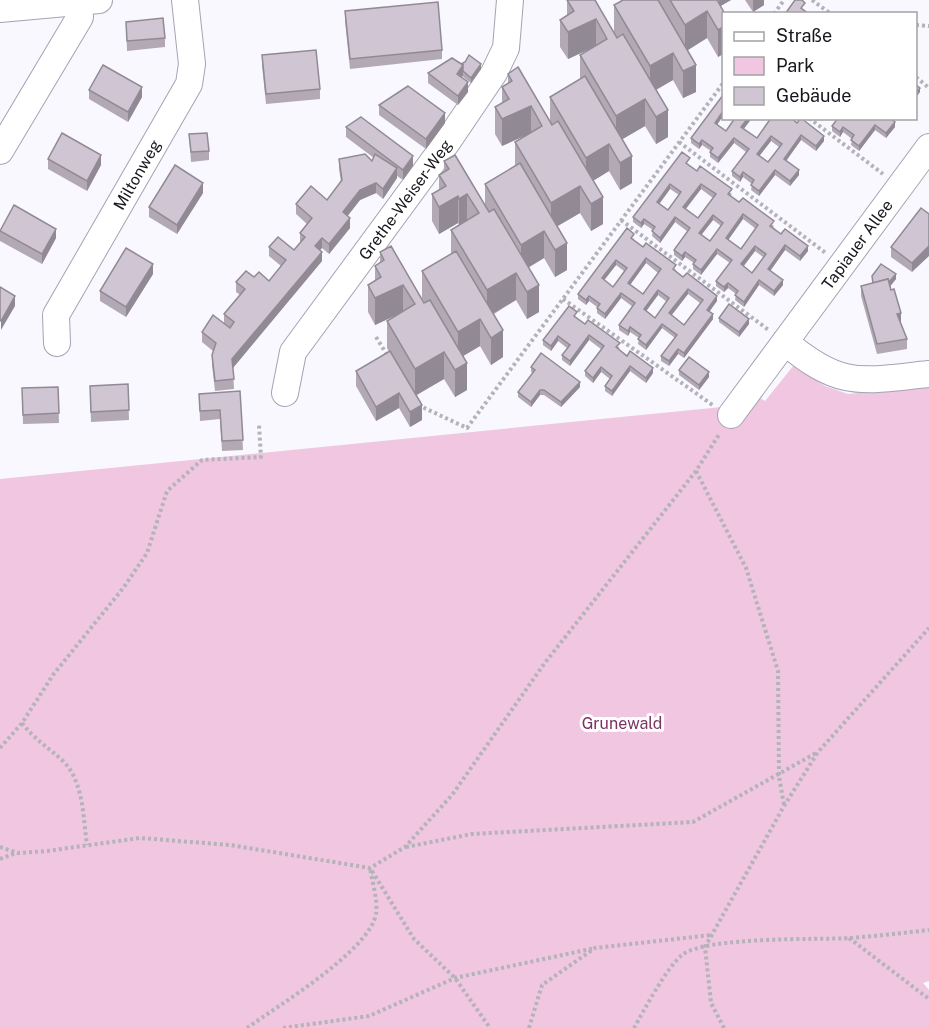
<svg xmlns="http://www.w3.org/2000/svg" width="929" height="1028" font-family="'Public Sans',sans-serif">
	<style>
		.green { fill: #f0c6e0 }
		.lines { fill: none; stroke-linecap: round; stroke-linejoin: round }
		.minor-casing { stroke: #a5a3b3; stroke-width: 28 }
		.path { stroke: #b3b3b9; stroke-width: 4; stroke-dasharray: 3 3; stroke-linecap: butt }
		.minor { stroke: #fff; stroke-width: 26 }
		.wall { fill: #b2a9b5; fill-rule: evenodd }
		.shaded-wall { fill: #918a94 }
		.building { fill: #cfc5d3; stroke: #918a94; stroke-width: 1.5; fill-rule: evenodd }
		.labels { text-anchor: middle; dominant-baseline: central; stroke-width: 6; stroke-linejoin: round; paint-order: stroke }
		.street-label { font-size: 16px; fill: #17161c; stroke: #fff }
		.park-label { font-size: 16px; fill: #793363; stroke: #fff }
	</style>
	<rect width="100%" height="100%" fill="#f8f8fe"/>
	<path class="green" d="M 794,365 L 825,386 L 848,394 L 929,386 L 929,981 L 923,983 L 929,990 L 929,1028 L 0,1028 L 0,479 L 742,405 L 752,393 L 765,401 Z"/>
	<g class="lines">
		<g class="minor-casing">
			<g id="minor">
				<path d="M 0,9 L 99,0"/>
				<path d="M 0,151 L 80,17 L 79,2"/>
				<path d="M 785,342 C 841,389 860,381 929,374"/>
				<path id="s1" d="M 57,343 L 56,315 L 189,84 L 192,64 L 185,0"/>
				<path id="s2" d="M 285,393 L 293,352 L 448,141 L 494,73 L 506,48 L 510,0"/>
				<path id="s3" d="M 731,415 L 929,147"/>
			</g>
		</g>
		<g class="path">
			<path d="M 812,0 L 831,14"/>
			<path d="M 774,14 L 784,0"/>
			<path d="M 916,25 L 929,26"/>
			<path d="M 916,77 L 929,88"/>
			<path d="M 809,118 L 883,174"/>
			<path d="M 679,142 L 827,254"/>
			<path d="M 621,220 L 770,331"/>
			<path d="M 563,299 L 714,406"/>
			<path d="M 376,337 L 389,358"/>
			<path d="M 418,405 L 467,428 L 724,82"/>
			<path d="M 696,471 L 746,568 L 778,671 L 779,776 L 784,805"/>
			<path d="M 22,723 C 36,741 48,747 63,761 C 84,782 83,818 87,845"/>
			<path d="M 0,748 L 22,723 L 53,675 L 124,587 L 147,553 L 167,491 L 202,460 L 261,457 L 259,425"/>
			<path d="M 0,847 L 18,853 L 47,851 L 140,838 L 230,845 L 370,868 L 405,847 L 452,795 L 544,664 L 696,471 L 720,433"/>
			<path d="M 406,847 L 472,834 L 693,822 L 816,753"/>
			<path d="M 0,859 L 16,853"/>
			<path d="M 372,871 L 414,939 L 455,978 L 490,1028"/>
			<path d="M 849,938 L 929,999"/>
			<path d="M 247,1028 C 279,1005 369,951 376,914 C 378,900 372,881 370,868"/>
			<path d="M 283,1028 L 369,1016 L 455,978 L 595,948"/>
			<path d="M 529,1028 L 542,985 L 595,948 L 711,935"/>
			<path d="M 634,1028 C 644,1010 667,967 682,955 C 706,936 818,940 851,938 C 877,936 903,933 929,930"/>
			<path d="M 724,1028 L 711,1003 L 705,947 L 784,806 L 818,752 L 929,628"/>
		</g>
		<use href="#minor" class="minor"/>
	</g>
	<g class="wall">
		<path d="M 567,0 L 595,0 L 617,38 L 614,32 L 614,5 L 623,0 L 731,0 L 720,6 L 723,14 L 723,54 L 718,57 L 707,38 L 687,50 L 696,92 L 683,98 L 673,80 L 656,90 L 668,137 L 656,144 L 645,126 L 622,139 L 632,183 L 620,190 L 609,171 L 593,181 L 603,224 L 591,231 L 580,213 L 557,226 L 567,270 L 555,277 L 544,258 L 529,267 L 539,312 L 527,319 L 516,300 L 494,314 L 503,357 L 491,365 L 480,346 L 463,356 L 467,390 L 455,397 L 444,379 L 416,395 L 422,420 L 410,427 L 399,408 L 376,421 L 356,386 L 356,371 L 389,352 L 387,348 L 387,321 L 398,314 L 375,325 L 368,312 L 368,285 L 375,281 L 375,266 L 380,263 L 380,252 L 425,303 L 422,298 L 422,271 L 451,254 L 451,230 L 459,225 L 458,223 L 439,234 L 432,221 L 432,194 L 439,190 L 439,175 L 444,171 L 444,161 L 485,207 L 485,184 L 515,166 L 515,142 L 526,135 L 502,146 L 495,134 L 495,107 L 502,103 L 502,87 L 508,84 L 508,74 L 550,122 L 550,97 L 580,79 L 580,55 L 591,48 L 568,59 L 560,47 L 560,20 L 567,15 Z"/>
		<path d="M 745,0 L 764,0 L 764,5 L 753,12 Z"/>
		<path d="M 345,11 L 442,50 L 442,59 L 350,69 L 345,21 Z"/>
		<path d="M 126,22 L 165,38 L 165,47 L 127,51 Z"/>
		<path d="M 262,55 L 320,89 L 320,99 L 266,104 L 262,65 Z"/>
		<path d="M 461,64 L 481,69 L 471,83 L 462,76 L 461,77 L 468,92 L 458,105 L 428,83 L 428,73 Z"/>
		<path d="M 89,90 L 142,97 L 128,122 L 89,99 Z"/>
		<path d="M 379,105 L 445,123 L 426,149 L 379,115 Z"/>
		<path d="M 735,118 L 752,118 L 744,129 L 757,138 L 797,123 L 824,141 L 816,151 L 801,140 L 786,160 L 799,175 L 790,186 L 775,175 L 759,196 L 751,190 L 752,184 L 743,177 L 740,182 L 732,176 L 732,171 L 746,152 L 734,143 L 718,163 L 710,157 L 710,152 L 711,151 L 702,145 L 699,149 L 691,143 L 691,138 L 717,125 L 726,131 ZM 771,141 L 779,147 L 768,162 L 759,156 Z"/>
		<path d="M 838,118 L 895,127 L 886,138 L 875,130 L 859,151 L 851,145 L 852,139 L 843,132 L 840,137 L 832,131 L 832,126 Z"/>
		<path d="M 346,127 L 413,166 L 403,180 L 397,176 L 397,178 L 383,199 L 376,193 L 360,200 L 347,216 L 350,228 L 329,254 L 322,248 L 320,250 L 322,261 L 233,368 L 234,389 L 215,391 L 212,365 L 212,355 L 213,351 L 202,342 L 202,332 L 224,324 L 224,314 L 240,295 L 236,292 L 236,282 L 254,277 L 269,281 L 281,266 L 269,256 L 269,247 L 294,250 L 300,243 L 300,233 L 307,224 L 296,214 L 296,204 L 327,200 L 341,182 L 339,169 L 339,159 L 372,161 L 374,158 L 346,137 Z"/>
		<path d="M 189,134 L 209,151 L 209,160 L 191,162 Z"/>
		<path d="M 48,159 L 101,165 L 87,191 L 48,169 Z"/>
		<path d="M 690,163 L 688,165 L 732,194 L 730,196 L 774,226 L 773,227 L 781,234 L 808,251 L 800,261 L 785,250 L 770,271 L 783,285 L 774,296 L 759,285 L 744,307 L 735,300 L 736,294 L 728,288 L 724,292 L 716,286 L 716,281 L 730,263 L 717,254 L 701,275 L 693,269 L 693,264 L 694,263 L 685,257 L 682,261 L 674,255 L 674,250 L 688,232 L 675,222 L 660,243 L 652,236 L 653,230 L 644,224 L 641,228 L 633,222 L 633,217 ZM 670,189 L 679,195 L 668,210 L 659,204 ZM 701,189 L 713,198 L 698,218 L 686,209 ZM 743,219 L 756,229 L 741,249 L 728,240 ZM 713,220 L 721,226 L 710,241 L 701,235 ZM 755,251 L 763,257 L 752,273 L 744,266 Z"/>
		<path d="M 203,193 L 177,234 L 149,217 L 149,207 Z"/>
		<path d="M 921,208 L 912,272 L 891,257 L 891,247 Z"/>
		<path d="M 0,230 L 56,238 L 42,264 L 0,241 Z"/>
		<path d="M 634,238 L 634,240 L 676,270 L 675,271 L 717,301 L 709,311 L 713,319 L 684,358 L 678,354 L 669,366 L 661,361 L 661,356 L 675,338 L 662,328 L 646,350 L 638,344 L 639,338 L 630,332 L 628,336 L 619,330 L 619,325 L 633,307 L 621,298 L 605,319 L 597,313 L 597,307 L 589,301 L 586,305 L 578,299 L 578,294 ZM 646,263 L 658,273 L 643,294 L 630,284 ZM 616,265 L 624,271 L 613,287 L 604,280 ZM 688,294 L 700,303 L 684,325 L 672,315 ZM 658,295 L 667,302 L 655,318 L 646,311 Z"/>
		<path d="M 153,274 L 126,317 L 100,301 L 100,291 Z"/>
		<path d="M 872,276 L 896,279 L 890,286 L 901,323 L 907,339 L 907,349 L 877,354 L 861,296 L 861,286 L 872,283 Z"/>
		<path d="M 577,317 L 576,318 L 620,348 L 618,349 L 653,373 L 646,383 L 630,371 L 612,396 L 605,391 L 605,386 L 610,379 L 601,372 L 593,383 L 585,376 L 585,371 L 601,349 L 589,340 L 570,366 L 562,360 L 562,355 L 567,348 L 558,341 L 551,351 L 543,345 L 543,340 Z"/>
		<path d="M 719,318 L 749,324 L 739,337 L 719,322 Z"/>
		<path d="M 531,367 L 580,387 L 561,407 L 544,395 L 540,395 L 531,407 L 518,397 L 518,392 L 533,373 L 531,372 Z"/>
		<path d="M 679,370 L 709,377 L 699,390 L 679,375 Z"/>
		<path d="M 128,384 L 129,420 L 91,422 L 90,396 Z"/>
		<path d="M 58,387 L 59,423 L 23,424 L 22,388 Z"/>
		<path d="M 240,391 L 243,450 L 222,451 L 220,419 L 200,421 L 199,394 Z"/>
	</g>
	<g class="shaded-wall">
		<path d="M 719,0 L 731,0 L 719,7 Z"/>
		<path d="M 753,0 L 764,0 L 764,5 L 753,12 Z"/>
		<path d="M 707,11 L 707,38 L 685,52 L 685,25 Z"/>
		<path d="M 596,19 L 596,46 L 568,59 L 568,32 Z"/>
		<path d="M 723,27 L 723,54 L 718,57 L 718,30 Z"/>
		<path d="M 673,53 L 673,80 L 650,93 L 650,66 Z"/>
		<path d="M 481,64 L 481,69 L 471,83 L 471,78 Z"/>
		<path d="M 463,65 L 463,75 L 457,84 L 457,74 Z"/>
		<path d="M 696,65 L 696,92 L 683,98 L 683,71 Z"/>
		<path d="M 468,82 L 468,92 L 458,105 L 458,96 Z"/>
		<path d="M 142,87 L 142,97 L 128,122 L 128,112 Z"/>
		<path d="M 920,88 L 920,92 L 915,99 L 915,94 Z"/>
		<path d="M 645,99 L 645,126 L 616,143 L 616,116 Z"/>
		<path d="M 531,106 L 531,133 L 502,146 L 502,119 Z"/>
		<path d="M 668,110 L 668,137 L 656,144 L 656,117 Z"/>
		<path d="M 723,111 L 723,116 L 715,128 L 715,123 Z"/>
		<path d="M 445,113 L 445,123 L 426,149 L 426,139 Z"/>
		<path d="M 748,118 L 752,118 L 741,132 L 741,127 Z"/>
		<path d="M 895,122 L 895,127 L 886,138 L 886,133 Z"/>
		<path d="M 875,125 L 875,130 L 859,151 L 859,146 Z"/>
		<path d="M 843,127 L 843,132 L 840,137 L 840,132 Z"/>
		<path d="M 801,135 L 801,140 L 784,164 L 784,159 Z"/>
		<path d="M 771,136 L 771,141 L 757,159 L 757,154 Z"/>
		<path d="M 824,136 L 824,141 L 816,151 L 816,146 Z"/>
		<path d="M 734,138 L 734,143 L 718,163 L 718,158 Z"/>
		<path d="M 702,140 L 702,145 L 699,149 L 699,144 Z"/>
		<path d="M 609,144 L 609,171 L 586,185 L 586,158 Z"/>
		<path d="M 101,155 L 101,165 L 87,191 L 87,181 Z"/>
		<path d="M 413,156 L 413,166 L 403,180 L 403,170 Z"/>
		<path d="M 632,156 L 632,183 L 620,190 L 620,163 Z"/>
		<path d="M 397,168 L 397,178 L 383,199 L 383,189 Z"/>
		<path d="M 775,170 L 775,175 L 759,196 L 759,191 Z"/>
		<path d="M 799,170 L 799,175 L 790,186 L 790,181 Z"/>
		<path d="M 743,172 L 743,177 L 740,182 L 740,177 Z"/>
		<path d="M 203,183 L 203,193 L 177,234 L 177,225 Z"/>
		<path d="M 376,183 L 376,193 L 360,200 L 343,222 L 343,212 L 360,190 Z"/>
		<path d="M 670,184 L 670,189 L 657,207 L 657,202 Z"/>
		<path d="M 701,184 L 701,189 L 683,212 L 683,207 Z"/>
		<path d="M 580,186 L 580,213 L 551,230 L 551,203 Z"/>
		<path d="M 467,194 L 467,221 L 459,226 L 459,199 Z"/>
		<path d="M 458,196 L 458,223 L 439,234 L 439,207 Z"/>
		<path d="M 603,197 L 603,224 L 591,231 L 591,204 Z"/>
		<path d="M 743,214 L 743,219 L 726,243 L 726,238 Z"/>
		<path d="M 713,215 L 713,220 L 699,238 L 699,233 Z"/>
		<path d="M 675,217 L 675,222 L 660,243 L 660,238 Z"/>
		<path d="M 350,218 L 350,228 L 329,254 L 329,244 Z"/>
		<path d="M 644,219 L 644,224 L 641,228 L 641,223 Z"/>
		<path d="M 56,229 L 56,238 L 42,264 L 42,254 Z"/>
		<path d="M 544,231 L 544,258 L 521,272 L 521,245 Z"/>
		<path d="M 322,238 L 322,248 L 315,255 L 315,246 Z"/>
		<path d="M 567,243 L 567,270 L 555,277 L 555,250 Z"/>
		<path d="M 785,245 L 785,250 L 768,274 L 768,269 Z"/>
		<path d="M 755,246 L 755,251 L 741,269 L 741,264 Z"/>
		<path d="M 808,246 L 808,251 L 800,261 L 800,256 Z"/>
		<path d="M 929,246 L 929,256 L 912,272 L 912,263 Z"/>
		<path d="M 717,249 L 717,254 L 701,275 L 701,270 Z"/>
		<path d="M 322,252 L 322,261 L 232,369 L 232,359 Z"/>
		<path d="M 685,252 L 685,257 L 682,261 L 682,256 Z"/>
		<path d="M 646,258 L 646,263 L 628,288 L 628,283 Z"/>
		<path d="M 616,260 L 616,265 L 602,283 L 602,278 Z"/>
		<path d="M 153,264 L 153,274 L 126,317 L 126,307 Z"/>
		<path d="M 516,273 L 516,300 L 487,317 L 487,290 Z"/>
		<path d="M 896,274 L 896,279 L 888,289 L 875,292 Z"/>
		<path d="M 759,280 L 759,285 L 744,307 L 744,302 Z"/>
		<path d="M 783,280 L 783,285 L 774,296 L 774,291 Z"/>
		<path d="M 728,283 L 728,288 L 724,292 L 724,287 Z"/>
		<path d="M 403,285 L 403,312 L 375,325 L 375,298 Z"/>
		<path d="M 539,285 L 539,312 L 527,319 L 527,292 Z"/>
		<path d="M 688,289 L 688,294 L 669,318 L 669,313 Z"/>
		<path d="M 658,290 L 658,295 L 644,314 L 644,309 Z"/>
		<path d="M 621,293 L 621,298 L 605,319 L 605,314 Z"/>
		<path d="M 15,296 L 15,306 L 1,330 L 1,321 Z"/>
		<path d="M 589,296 L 589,301 L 586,305 L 586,300 Z"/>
		<path d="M 717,296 L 717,301 L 707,315 L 707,310 Z"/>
		<path d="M 901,313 L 901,323 L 897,314 Z"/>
		<path d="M 713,314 L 713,319 L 684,358 L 684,353 Z"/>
		<path d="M 480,319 L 480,346 L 458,359 L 458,332 Z"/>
		<path d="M 749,319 L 749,324 L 739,337 L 739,332 Z"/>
		<path d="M 662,324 L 662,328 L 646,350 L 646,345 Z"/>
		<path d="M 630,327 L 630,332 L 628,336 L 628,331 Z"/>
		<path d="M 503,330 L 503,357 L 491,365 L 491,338 Z"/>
		<path d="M 589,335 L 589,340 L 570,366 L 570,361 Z"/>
		<path d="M 558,336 L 558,341 L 551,351 L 551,346 Z"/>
		<path d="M 678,349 L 678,354 L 669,366 L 669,361 Z"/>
		<path d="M 444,352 L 444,379 L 415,396 L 415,369 Z"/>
		<path d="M 467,363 L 467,390 L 455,397 L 455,370 Z"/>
		<path d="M 630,366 L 630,371 L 612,396 L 612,391 Z"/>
		<path d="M 601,367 L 601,372 L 593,383 L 593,378 Z"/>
		<path d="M 653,368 L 653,373 L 646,383 L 646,378 Z"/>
		<path d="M 709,372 L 709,377 L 699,390 L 699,385 Z"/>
		<path d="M 580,382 L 580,387 L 561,407 L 561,402 Z"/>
		<path d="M 540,390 L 540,395 L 531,407 L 531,402 Z"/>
		<path d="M 399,393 L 399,408 L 376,421 L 376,407 Z"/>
		<path d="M 422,405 L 422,420 L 410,427 L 410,412 Z"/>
	</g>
	<g class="building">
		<path d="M 567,0 L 595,0 L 617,38 L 623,34 L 668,110 L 656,117 L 645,99 L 616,116 L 580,55 L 607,39 L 596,19 L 568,32 L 560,20 L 574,11 Z"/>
		<path d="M 623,0 L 658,0 L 696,65 L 683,71 L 673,53 L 650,66 L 614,5 Z"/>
		<path d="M 670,0 L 717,0 L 725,14 L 723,14 L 723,27 L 718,30 L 707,11 L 685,25 Z"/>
		<path d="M 795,0 L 802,0 L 805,3 L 801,8 L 809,14 L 785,14 Z"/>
		<path d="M 438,2 L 442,50 L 350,59 L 345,11 Z"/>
		<path d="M 163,18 L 165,38 L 127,41 L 126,22 Z"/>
		<path d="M 316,50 L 320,89 L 266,94 L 262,55 Z"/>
		<path d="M 469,55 L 481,64 L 471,78 L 463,71 L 463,65 L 461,64 L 465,62 Z"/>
		<path d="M 452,58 L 463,65 L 457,74 L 468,82 L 458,96 L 428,73 Z"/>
		<path d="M 103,65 L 142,87 L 128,112 L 89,90 Z"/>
		<path d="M 518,67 L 552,125 L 558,121 L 603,197 L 591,204 L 580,186 L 551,203 L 515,142 L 542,126 L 531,106 L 502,119 L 495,107 L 509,99 L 502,87 L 512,81 L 508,74 Z"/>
		<path d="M 585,76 L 632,156 L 620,163 L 609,144 L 586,158 L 550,97 Z"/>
		<path d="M 915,84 L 920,88 L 915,94 Z"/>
		<path d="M 408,86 L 445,113 L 426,139 L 379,105 Z"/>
		<path d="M 723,95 L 723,111 L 715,123 L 726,131 L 735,118 L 748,118 L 741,127 L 757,138 L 771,118 L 791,118 L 797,123 L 801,118 L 824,136 L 816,146 L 801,135 L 784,159 L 799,170 L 790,181 L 775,170 L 759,191 L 751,185 L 754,180 L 743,172 L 740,177 L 732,171 L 749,149 L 734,138 L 718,158 L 710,152 L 713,148 L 702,140 L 699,144 L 691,138 ZM 771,136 L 782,144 L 768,162 L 757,154 Z"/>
		<path d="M 361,117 L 413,156 L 403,170 L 346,127 Z"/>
		<path d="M 838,118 L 890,118 L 895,122 L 886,133 L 875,125 L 859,146 L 851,140 L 854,135 L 843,127 L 840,132 L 832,126 Z"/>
		<path d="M 62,133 L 101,155 L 87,181 L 48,159 Z"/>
		<path d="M 207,133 L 209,151 L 191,152 L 189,134 Z"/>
		<path d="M 682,152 L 690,158 L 686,163 L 697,171 L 700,166 L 732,189 L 728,194 L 739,202 L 743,198 L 774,221 L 770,226 L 781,234 L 785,229 L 808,246 L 800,256 L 785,245 L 768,269 L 783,280 L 774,291 L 759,280 L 744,302 L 735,295 L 738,291 L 728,283 L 724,287 L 716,281 L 732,260 L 717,249 L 701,270 L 693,264 L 696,260 L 685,252 L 682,256 L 674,250 L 690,228 L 675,217 L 660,238 L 652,231 L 655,227 L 644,219 L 641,223 L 633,217 ZM 670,184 L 681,192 L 668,210 L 657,202 ZM 701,184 L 716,194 L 698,218 L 683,207 ZM 743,214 L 758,225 L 741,249 L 726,238 ZM 713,215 L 723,223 L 710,241 L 699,233 ZM 755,246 L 766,254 L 752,273 L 741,264 Z"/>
		<path d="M 365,154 L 372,161 L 375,154 L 397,168 L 383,189 L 376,183 L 360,190 L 343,212 L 350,218 L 329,244 L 322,238 L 315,246 L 322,252 L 232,359 L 234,379 L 215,381 L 212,355 L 216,343 L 202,332 L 213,315 L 230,328 L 234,322 L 224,314 L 245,289 L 236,282 L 246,271 L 254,277 L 259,272 L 269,281 L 286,260 L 269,247 L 278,237 L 294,250 L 305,237 L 300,233 L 312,218 L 296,204 L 311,186 L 327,200 L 342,180 L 339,159 Z"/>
		<path d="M 455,155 L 489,212 L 494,209 L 539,285 L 527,292 L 516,273 L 487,290 L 451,230 L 479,213 L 467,194 L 459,199 L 458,196 L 439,207 L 432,194 L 446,186 L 439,175 L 449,169 L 444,161 Z"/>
		<path d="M 520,163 L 567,243 L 555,250 L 544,231 L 521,245 L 485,184 Z"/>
		<path d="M 175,165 L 203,183 L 177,225 L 149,207 Z"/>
		<path d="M 14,205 L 56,229 L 42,254 L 0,231 Z"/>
		<path d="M 921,208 L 929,214 L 929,246 L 912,263 L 891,247 Z"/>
		<path d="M 627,228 L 634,234 L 631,238 L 643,247 L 646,243 L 676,265 L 673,269 L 683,277 L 687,273 L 717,296 L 707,310 L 713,314 L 684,353 L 678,349 L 669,361 L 661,356 L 677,335 L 662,324 L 646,345 L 638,339 L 641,335 L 630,327 L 628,331 L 619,325 L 635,303 L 621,293 L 605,314 L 597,308 L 600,304 L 589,296 L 586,300 L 578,294 ZM 646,258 L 661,269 L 643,294 L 628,283 ZM 616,260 L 627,268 L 613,287 L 602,278 ZM 688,289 L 703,300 L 684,325 L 669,313 ZM 658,290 L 669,298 L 655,318 L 644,309 Z"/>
		<path d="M 391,246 L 424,303 L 430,300 L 467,363 L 455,370 L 444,352 L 415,369 L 387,321 L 415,304 L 403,285 L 375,298 L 368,285 L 381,277 L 375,266 L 384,260 L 380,252 Z"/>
		<path d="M 126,248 L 153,264 L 126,307 L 100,291 Z"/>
		<path d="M 456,251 L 503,330 L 491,338 L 480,319 L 458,332 L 422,271 Z"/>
		<path d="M 881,264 L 896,274 L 889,282 L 888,279 L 873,283 L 872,276 Z"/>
		<path d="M 888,279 L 891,290 L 894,289 L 901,313 L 897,314 L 907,339 L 877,344 L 861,286 Z"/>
		<path d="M 0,287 L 15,296 L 1,321 L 0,320 Z"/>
		<path d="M 729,304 L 749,319 L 739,332 L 719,318 Z"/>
		<path d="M 569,306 L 577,312 L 574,316 L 585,324 L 588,320 L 620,343 L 616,347 L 627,356 L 630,351 L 653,368 L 646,378 L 630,366 L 612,391 L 605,386 L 612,376 L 601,367 L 593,378 L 585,371 L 604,346 L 589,335 L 570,361 L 562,355 L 570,345 L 558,336 L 551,346 L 543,340 Z"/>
		<path d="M 390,351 L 422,405 L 410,412 L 399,393 L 376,407 L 356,371 Z"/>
		<path d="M 541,353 L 580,382 L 561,402 L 544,390 L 540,390 L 531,402 L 518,392 L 535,370 L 531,367 Z"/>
		<path d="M 689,357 L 709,372 L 699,385 L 679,370 Z"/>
		<path d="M 128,384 L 129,410 L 91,412 L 90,386 Z"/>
		<path d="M 58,387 L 59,413 L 23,415 L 22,388 Z"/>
		<path d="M 240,391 L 243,440 L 222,441 L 220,410 L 200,411 L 199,394 Z"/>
	</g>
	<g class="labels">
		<g class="street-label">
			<text stroke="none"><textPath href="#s1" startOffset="190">Miltonweg</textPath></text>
			<text stroke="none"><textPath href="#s2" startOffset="231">Grethe-Weiser-Weg</textPath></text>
			<text stroke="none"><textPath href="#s3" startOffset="212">Tapiauer Allee</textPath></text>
		</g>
		<g class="park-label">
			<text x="622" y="723">Grunewald</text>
		</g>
	</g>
	<rect x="722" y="12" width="195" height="108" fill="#ffffff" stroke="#a2a2a4" stroke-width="1.5"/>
	<rect x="734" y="32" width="30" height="9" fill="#ffffff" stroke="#a2a2a4" stroke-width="1.5"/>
	<text x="776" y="42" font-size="18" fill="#17161c">Straße</text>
	<rect x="734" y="57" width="30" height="18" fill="#f0c6e0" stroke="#a2a2a4" stroke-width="1.5"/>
	<text x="776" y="72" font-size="18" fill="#17161c">Park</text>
	<rect x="734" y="87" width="30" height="18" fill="#cfc5d3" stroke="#a2a2a4" stroke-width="1.5"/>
	<text x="776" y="102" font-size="18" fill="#17161c">Gebäude</text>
</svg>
